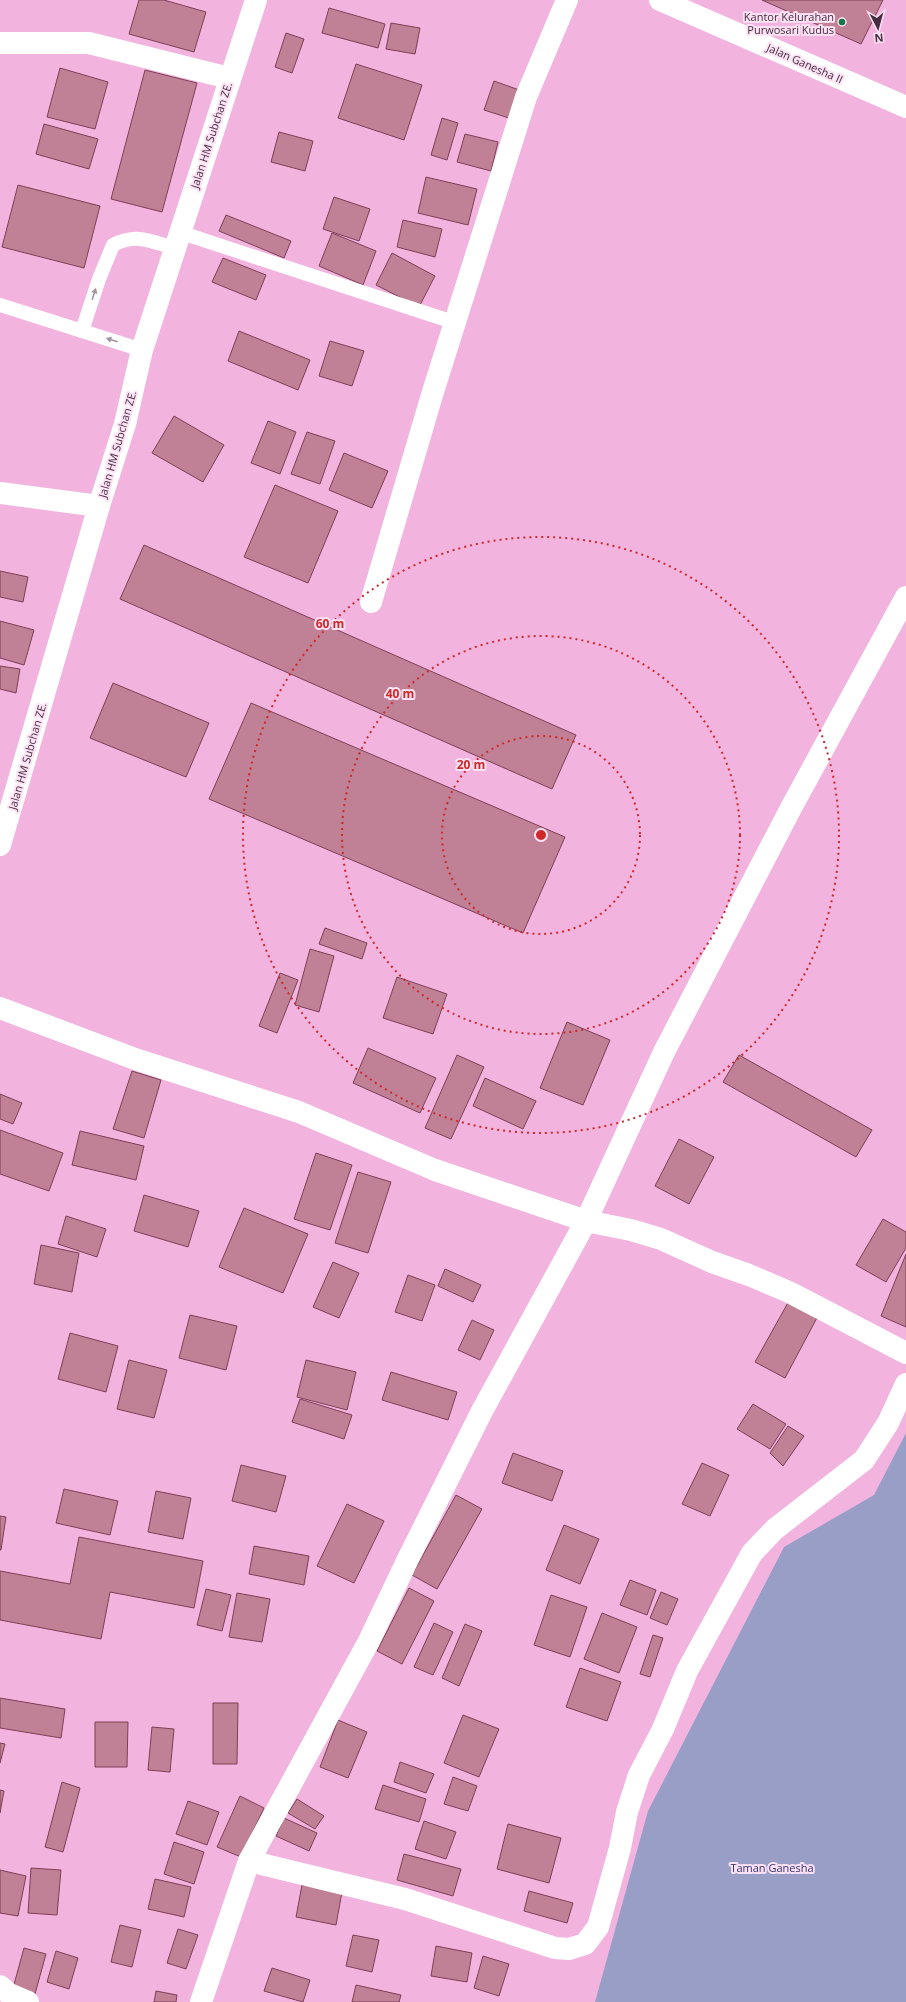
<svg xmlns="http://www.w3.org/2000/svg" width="906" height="2002" font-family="'Open Sans',sans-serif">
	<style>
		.green { fill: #989ec6 }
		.building { fill: #c08095; stroke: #7e3f56 }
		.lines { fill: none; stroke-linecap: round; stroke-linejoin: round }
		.lane { stroke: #fff; stroke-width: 14 }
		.street { stroke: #fff; stroke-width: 22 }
		.secondary { stroke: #fff; stroke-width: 22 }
		.oneway { fill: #a2969e }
		.ring { fill: none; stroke: #cf2829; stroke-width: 2; stroke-dasharray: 2 4 }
		.poi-dot { fill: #17754a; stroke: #fce2f4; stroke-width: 1.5 }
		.labels { text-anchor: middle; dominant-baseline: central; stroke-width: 4; stroke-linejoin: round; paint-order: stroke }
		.poi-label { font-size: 11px; fill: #452d3e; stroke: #fce2f4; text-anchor: end }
		.street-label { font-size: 11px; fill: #452d3e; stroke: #fce2f4 }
		.park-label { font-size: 11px; fill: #2e3073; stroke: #fce2f4 }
		.centre { fill: #cf2829; stroke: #fce2f4; stroke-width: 2 }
		.ring-label { font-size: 12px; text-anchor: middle; font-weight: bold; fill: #cf2829; stroke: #fce2f4; stroke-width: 4; stroke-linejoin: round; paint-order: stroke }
	</style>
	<rect width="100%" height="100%" fill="#f2b4df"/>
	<path class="green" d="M 906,1433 L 906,2002 L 595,2002 L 648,1811 L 784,1547 L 874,1495 Z"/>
	<g class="building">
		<path d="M 139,0 L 164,0 L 206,12 L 194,52 L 129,34 Z"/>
		<path d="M 762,0 L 883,0 L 861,44 Z"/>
		<path d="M 329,8 L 385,24 L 378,48 L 322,33 Z"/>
		<path d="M 391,23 L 420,28 L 415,54 L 386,49 Z"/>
		<path d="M 286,33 L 304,39 L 292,73 L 275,67 Z"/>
		<path d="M 356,64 L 422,85 L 404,140 L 338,118 Z"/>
		<path d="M 60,68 L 108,82 L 95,129 L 47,117 Z"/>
		<path d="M 145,70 L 197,83 L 162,212 L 111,199 Z"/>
		<path d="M 494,81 L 522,91 L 512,119 L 484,110 Z"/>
		<path d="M 442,118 L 458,123 L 447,160 L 431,155 Z"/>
		<path d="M 44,124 L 98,139 L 89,169 L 36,154 Z"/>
		<path d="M 279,132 L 313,141 L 305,171 L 271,162 Z"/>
		<path d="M 465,134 L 498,142 L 491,171 L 457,162 Z"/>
		<path d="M 426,177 L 477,189 L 468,225 L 418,213 Z"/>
		<path d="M 18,185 L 100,206 L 84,268 L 2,247 Z"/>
		<path d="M 334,197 L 370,209 L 359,241 L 323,229 Z"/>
		<path d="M 226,215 L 291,241 L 284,258 L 219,231 Z"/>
		<path d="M 403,220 L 442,229 L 435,257 L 397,247 Z"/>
		<path d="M 332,233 L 376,251 L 363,285 L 319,266 Z"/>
		<path d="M 392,253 L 435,276 L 419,307 L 376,285 Z"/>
		<path d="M 223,258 L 266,275 L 256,300 L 212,282 Z"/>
		<path d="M 239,331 L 310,360 L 298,390 L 228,361 Z"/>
		<path d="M 330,341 L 364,351 L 352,386 L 319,376 Z"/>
		<path d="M 174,416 L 224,445 L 203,482 L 152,453 Z"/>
		<path d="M 268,421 L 296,432 L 280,474 L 251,463 Z"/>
		<path d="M 307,432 L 335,441 L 320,484 L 291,474 Z"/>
		<path d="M 344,453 L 388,471 L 372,508 L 329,490 Z"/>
		<path d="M 275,485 L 338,511 L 308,583 L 244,557 Z"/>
		<path d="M 144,545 L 576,735 L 552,789 L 120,599 Z"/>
		<path d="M 0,571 L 28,577 L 23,602 L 0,597 Z"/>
		<path d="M 0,621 L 34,630 L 24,665 L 0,658 Z"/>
		<path d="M 0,666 L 20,669 L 16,693 L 0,689 Z"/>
		<path d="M 113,683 L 209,723 L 186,777 L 90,738 Z"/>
		<path d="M 251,703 L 565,837 L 523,933 L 209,799 Z"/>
		<path d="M 325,928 L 367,943 L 362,959 L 319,944 Z"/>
		<path d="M 310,949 L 334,956 L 319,1012 L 295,1005 Z"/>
		<path d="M 280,973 L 298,980 L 277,1033 L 259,1026 Z"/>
		<path d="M 397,977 L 447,994 L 433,1034 L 383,1018 Z"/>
		<path d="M 567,1022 L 610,1040 L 583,1105 L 540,1088 Z"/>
		<path d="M 368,1048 L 436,1078 L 420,1113 L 353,1083 Z"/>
		<path d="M 457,1055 L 484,1067 L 451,1139 L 425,1128 Z"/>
		<path d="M 739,1055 L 872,1130 L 856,1157 L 723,1082 Z"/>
		<path d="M 132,1071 L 161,1080 L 144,1138 L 113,1129 Z"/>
		<path d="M 485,1078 L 536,1101 L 523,1129 L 473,1106 Z"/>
		<path d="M 0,1094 L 22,1103 L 13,1124 L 0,1119 Z"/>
		<path d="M 0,1130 L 63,1153 L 49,1191 L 0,1174 Z"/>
		<path d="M 80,1131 L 144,1146 L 136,1180 L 72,1165 Z"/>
		<path d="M 679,1139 L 714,1157 L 689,1204 L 655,1186 Z"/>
		<path d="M 316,1153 L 352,1165 L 330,1230 L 294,1219 Z"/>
		<path d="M 358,1172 L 391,1182 L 368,1253 L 335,1243 Z"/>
		<path d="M 144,1195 L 199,1211 L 188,1247 L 134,1231 Z"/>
		<path d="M 244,1208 L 308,1234 L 283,1293 L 219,1267 Z"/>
		<path d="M 66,1216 L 106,1229 L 97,1257 L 58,1244 Z"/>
		<path d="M 883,1219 L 906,1232 L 906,1248 L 886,1282 L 856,1265 Z"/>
		<path d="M 41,1245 L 79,1253 L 72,1292 L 34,1284 Z"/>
		<path d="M 906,1254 L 906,1327 L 881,1316 Z"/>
		<path d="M 333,1262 L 359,1273 L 339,1318 L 313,1307 Z"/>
		<path d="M 445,1269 L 481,1285 L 473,1302 L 438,1286 Z"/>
		<path d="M 408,1275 L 435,1285 L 422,1321 L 395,1312 Z"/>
		<path d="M 790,1299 L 819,1314 L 785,1378 L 755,1362 Z"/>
		<path d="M 190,1315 L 237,1326 L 226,1370 L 179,1358 Z"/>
		<path d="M 472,1320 L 494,1330 L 480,1360 L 458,1350 Z"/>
		<path d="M 70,1333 L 118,1346 L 106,1392 L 58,1379 Z"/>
		<path d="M 129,1360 L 167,1370 L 154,1418 L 117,1409 Z"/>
		<path d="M 306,1360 L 356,1372 L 347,1410 L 297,1397 Z"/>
		<path d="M 391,1372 L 457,1392 L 448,1420 L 382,1400 Z"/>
		<path d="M 300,1399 L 352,1415 L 344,1439 L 292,1422 Z"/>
		<path d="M 753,1404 L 786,1424 L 770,1449 L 737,1429 Z"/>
		<path d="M 788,1426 L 804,1436 L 783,1466 L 770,1453 Z"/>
		<path d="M 513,1453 L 563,1471 L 552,1501 L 502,1483 Z"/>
		<path d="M 702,1463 L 729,1475 L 710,1516 L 682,1504 Z"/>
		<path d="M 241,1465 L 286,1476 L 276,1512 L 232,1501 Z"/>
		<path d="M 64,1489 L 118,1501 L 110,1535 L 56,1523 Z"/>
		<path d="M 156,1491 L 191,1498 L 183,1539 L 148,1532 Z"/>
		<path d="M 456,1495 L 482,1509 L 437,1589 L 412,1575 Z"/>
		<path d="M 347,1504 L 384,1521 L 354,1583 L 317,1566 Z"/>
		<path d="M 0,1516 L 6,1517 L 1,1550 L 0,1550 Z"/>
		<path d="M 564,1525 L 599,1539 L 580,1584 L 546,1570 Z"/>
		<path d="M 79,1537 L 203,1561 L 194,1608 L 110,1592 L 101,1639 L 0,1620 L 0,1571 L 70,1584 Z"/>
		<path d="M 254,1546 L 309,1556 L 304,1585 L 249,1574 Z"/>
		<path d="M 630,1580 L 656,1590 L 647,1615 L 620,1605 Z"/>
		<path d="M 409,1588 L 434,1601 L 402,1664 L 377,1651 Z"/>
		<path d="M 206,1589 L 231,1595 L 222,1631 L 197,1625 Z"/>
		<path d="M 661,1592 L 678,1599 L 667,1625 L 650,1618 Z"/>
		<path d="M 237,1593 L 270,1599 L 262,1642 L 229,1637 Z"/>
		<path d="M 551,1595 L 587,1607 L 570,1657 L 534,1645 Z"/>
		<path d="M 602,1613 L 637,1627 L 619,1673 L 584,1659 Z"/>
		<path d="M 434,1623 L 453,1632 L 433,1675 L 414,1667 Z"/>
		<path d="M 465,1624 L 482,1631 L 459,1686 L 442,1678 Z"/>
		<path d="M 653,1635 L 663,1638 L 650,1677 L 640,1674 Z"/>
		<path d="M 580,1668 L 621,1682 L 607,1721 L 566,1707 Z"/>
		<path d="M 0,1698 L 65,1709 L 61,1738 L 0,1728 Z"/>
		<path d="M 213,1703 L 238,1703 L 237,1764 L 213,1764 Z"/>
		<path d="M 463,1715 L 499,1729 L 479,1777 L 444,1763 Z"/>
		<path d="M 338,1720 L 367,1732 L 348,1778 L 320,1767 Z"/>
		<path d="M 95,1722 L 128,1722 L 127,1767 L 95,1767 Z"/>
		<path d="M 152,1727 L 174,1729 L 170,1772 L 148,1770 Z"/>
		<path d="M 0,1743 L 5,1744 L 0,1763 Z"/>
		<path d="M 400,1762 L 434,1774 L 426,1793 L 394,1782 Z"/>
		<path d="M 453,1777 L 477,1786 L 468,1811 L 444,1804 Z"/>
		<path d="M 62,1782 L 80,1788 L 63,1852 L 45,1847 Z"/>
		<path d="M 383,1785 L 426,1799 L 419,1822 L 375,1809 Z"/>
		<path d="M 0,1790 L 4,1791 L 0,1813 Z"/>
		<path d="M 240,1796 L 264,1808 L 241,1857 L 217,1847 Z"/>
		<path d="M 297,1799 L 324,1816 L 315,1829 L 288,1813 Z"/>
		<path d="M 188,1801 L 219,1812 L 207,1845 L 176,1834 Z"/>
		<path d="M 284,1818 L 317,1833 L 309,1851 L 276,1836 Z"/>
		<path d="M 424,1821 L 456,1832 L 446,1859 L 415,1849 Z"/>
		<path d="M 508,1824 L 561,1838 L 549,1883 L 497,1869 Z"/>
		<path d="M 174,1842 L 204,1852 L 194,1884 L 164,1874 Z"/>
		<path d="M 404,1854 L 461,1869 L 453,1896 L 397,1880 Z"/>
		<path d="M 31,1868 L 61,1870 L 57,1915 L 28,1913 Z"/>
		<path d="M 0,1870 L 26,1876 L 18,1916 L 0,1913 Z"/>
		<path d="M 155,1879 L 191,1887 L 184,1917 L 148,1909 Z"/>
		<path d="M 302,1885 L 342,1892 L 336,1925 L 296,1917 Z"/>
		<path d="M 529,1891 L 573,1903 L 567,1923 L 524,1911 Z"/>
		<path d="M 120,1925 L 141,1930 L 132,1967 L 111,1962 Z"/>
		<path d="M 178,1929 L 198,1935 L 186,1969 L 167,1963 Z"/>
		<path d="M 353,1935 L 379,1940 L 372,1972 L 346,1966 Z"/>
		<path d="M 436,1946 L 472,1953 L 467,1982 L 431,1976 Z"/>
		<path d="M 24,1948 L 46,1954 L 35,1994 L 13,1988 Z"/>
		<path d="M 56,1951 L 78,1958 L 69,1989 L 47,1982 Z"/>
		<path d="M 483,1956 L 509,1964 L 499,1996 L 474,1988 Z"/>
		<path d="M 272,1968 L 310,1980 L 303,2002 L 264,1991 Z"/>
		<path d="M 356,1985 L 401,1995 L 399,2002 L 352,2002 Z"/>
		<path d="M 156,1991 L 177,1995 L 176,2002 L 154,2002 Z"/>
	</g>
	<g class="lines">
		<g class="lane">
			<path d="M 179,232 L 456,323"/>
			<path d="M 0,305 L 142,350"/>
			<path d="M 82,331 L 99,279 L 113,245 C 137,233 150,241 174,248"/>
		</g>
		<g class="street">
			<path d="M 660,0 L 906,107"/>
			<path d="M 0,43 L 89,43 L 229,78"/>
			<path d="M 0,493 L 99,506"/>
			<path d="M 371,602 L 432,395 L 526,97 L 567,0"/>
			<path d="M 0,1008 L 135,1059 L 299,1112 L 435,1170 L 586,1221 L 631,1230 L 661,1239 L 712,1262 L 749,1275 L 789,1292 L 906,1353"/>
			<path d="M 249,1861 L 405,1899 L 555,1948 L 569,1949 L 585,1944 L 598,1927 L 620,1848 L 627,1812 L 639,1775 L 663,1729 L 687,1671 L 752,1553 L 775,1529 L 864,1460 L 888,1423 L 906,1384"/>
			<path d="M 0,1986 L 9,1994 L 28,2002"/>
			<path d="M 201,2002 L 249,1861 L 369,1641 L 408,1559 L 482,1411 L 586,1221 L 664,1052 L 791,808 L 906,597"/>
		</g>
		<path class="secondary" d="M 0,845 L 99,506 L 125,424 L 142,350 L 256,0"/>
	</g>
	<defs><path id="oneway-solid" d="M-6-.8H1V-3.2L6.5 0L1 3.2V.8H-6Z"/></defs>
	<g class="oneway">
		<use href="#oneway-solid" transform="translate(94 294) rotate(-72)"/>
		<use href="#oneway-solid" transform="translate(112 340) rotate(-162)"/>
	</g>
	<g class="ring">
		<circle cx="541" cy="835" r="99"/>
		<circle cx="541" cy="835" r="199"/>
		<circle cx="541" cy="835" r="298"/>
	</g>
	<circle class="poi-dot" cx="842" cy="22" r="4"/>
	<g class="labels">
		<g class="poi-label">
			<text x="834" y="16">Kantor Kelurahan<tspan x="834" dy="13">Purwosari Kudus</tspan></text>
		</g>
		<g class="street-label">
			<text transform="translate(805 63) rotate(24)">Jalan Ganesha II</text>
			<text transform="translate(211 135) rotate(-72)">Jalan HM Subchan ZE.</text>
			<text transform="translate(117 444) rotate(-74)">Jalan HM Subchan ZE.</text>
			<text transform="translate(27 756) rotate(-74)">Jalan HM Subchan ZE.</text>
		</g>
		<g class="park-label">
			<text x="772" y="1867">Taman Ganesha</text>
		</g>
	</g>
	<circle cx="541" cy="835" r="6" class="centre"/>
	<g class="ring-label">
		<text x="330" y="628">60 m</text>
		<text x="400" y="698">40 m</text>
		<text x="471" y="769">20 m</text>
	</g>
	<g transform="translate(878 28) rotate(174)" stroke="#fce2f4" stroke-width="3" paint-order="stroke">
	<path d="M0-3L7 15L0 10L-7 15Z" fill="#452d3e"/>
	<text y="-6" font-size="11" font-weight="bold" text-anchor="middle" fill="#452d3e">N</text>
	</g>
</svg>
